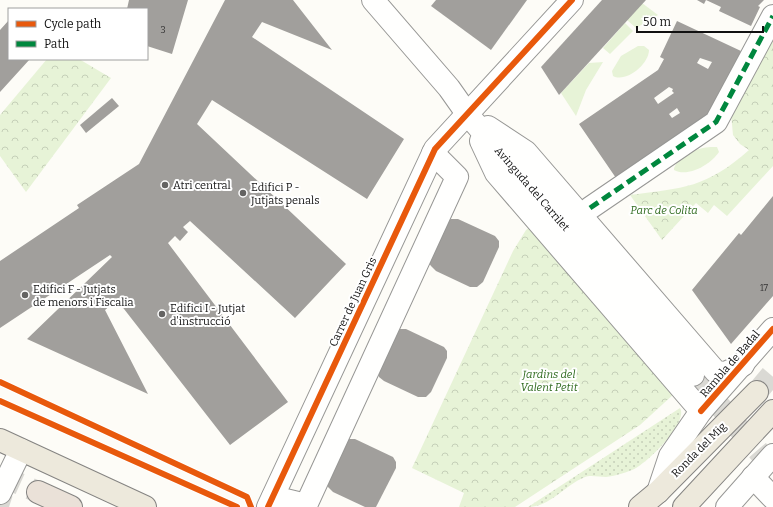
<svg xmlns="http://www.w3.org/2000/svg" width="773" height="507" font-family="Bitter,serif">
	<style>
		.grass { fill: url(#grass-dots) }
		.park { fill: url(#park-crowns) }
		.garden { fill: #e7f3d7 }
		.building { fill: #a19f9c; fill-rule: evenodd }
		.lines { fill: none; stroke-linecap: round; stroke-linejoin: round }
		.minor-tunnel { stroke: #dad9d4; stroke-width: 22; stroke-dasharray: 22 11; stroke-linecap: butt }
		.major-tunnel { stroke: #dad9d4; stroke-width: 22; stroke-dasharray: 22 11; stroke-linecap: butt }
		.highway-tunnel { stroke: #dad9d4; stroke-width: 22; stroke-dasharray: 22 11; stroke-linecap: butt }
		.minor-casing { stroke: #979795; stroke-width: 24 }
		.major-casing { stroke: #858482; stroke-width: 24 }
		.highway-casing { stroke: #858482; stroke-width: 24 }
		.minor { stroke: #fffffe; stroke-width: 22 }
		.major { stroke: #ede9dc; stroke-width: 22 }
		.highway { stroke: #eae1d8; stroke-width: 22 }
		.quiet { stroke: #00873e; stroke-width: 5; stroke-dasharray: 10 5; stroke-linecap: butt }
		.cycleway-casing { stroke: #fff; stroke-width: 8 }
		.cycleway { stroke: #e8590c; stroke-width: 6 }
		.poi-dot { fill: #646362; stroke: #fff; stroke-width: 1.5 }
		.labels { text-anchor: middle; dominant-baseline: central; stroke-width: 4; stroke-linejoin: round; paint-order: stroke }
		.number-label { font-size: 9px; fill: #353434 }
		.poi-label { font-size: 11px; fill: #111; stroke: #fff; text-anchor: start }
		.street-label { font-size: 11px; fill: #111; stroke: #fff }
		.park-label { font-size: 11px; font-style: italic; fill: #2f6b1f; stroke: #fff }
	</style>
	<defs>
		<pattern id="grass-dots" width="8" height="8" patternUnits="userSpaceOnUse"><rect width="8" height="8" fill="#e7f3d7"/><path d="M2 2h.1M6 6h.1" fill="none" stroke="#c5cfb8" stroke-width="1.8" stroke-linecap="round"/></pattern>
		<pattern id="park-crowns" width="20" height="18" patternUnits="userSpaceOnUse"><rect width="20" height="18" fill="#e7f3d7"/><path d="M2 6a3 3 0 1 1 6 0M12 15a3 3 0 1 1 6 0" fill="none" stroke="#c5cfb8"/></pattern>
	</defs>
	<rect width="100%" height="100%" fill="#fdfcf7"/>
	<path class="grass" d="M 680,408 C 689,422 646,465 632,470 C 625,473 614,476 606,477 C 600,477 590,475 585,477 C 565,485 550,507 528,507 Z"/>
	<g class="park">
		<path d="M 773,38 L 773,166 L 727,216 L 714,205 L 708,213 L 696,203 L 662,240 L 630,195 C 684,188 706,188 749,150 L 740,144 L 733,135 L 731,114 Z"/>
		<path d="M 47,59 L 79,59 L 111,78 L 26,192 L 0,156 L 0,115 Z"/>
		<path d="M 532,225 L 675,393 L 640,425 L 515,507 L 459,507 L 464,493 L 412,468 L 513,251 L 526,230 Z"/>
	</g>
	<g class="garden">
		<path d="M 642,3 L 658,15 L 636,28 L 627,20 Z"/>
		<path d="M 625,23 L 633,31 L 610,54 L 603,48 Z"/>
		<path d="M 638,46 L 644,46 L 649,50 C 649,64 626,83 613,76 L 612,71 L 621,56 Z"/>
		<path d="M 603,62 L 586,90 L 576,116 L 561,93 L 589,63 Z"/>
		<path d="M 711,147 L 717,147 L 719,152 C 711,164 688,178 674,170 L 674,168 C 680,154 697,148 711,147 Z"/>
	</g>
	<g class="building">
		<path d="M 129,0 L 188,0 L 172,54 L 147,46 L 147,9 L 127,9 Z"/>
		<path d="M 225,0 L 293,0 L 332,50 L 262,22 L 252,37 L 404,139 L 367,199 L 212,100 L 197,124 L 346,264 L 295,318 L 190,221 L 183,227 L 188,232 L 180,241 L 175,236 L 168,243 L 288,402 L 230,445 L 117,300 L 105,310 L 148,394 L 27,339 L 112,257 L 110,255 L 0,328 L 0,261 L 79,208 L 77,205 L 139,164 Z"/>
		<path d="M 436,0 L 527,0 L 491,50 L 431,6 Z"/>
		<path d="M 602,0 L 646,0 L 559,95 L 541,67 Z"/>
		<path d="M 697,0 L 764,0 L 758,6 L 760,7 L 751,26 L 719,11 L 721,7 L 706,0 L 704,4 Z"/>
		<path d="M 9,20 L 9,59 L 30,59 L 0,92 L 0,30 Z"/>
		<path d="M 677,21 L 741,51 L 708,121 L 616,178 L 579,124 L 658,70 L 664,59 L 660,57 ZM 700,58 L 712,62 L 708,69 L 697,63 ZM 669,87 L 673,89 L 672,91 L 674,93 L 658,104 L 654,98 ZM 677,108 L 680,113 L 672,118 L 669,114 Z"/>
		<path d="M 112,98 L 119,106 L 86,133 L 80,125 Z"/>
		<path d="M 773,196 L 773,296 L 731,344 L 692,290 L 739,233 L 741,235 Z"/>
		<path d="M 451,219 L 458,219 L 495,236 L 499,241 L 499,247 L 483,282 L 477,287 L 470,287 L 436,271 L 431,266 L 429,263 L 448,220 Z"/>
		<path d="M 400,329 L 406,329 L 444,347 L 447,351 L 447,358 L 431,392 L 426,397 L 418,397 L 384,381 L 379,377 L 378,373 L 397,330 Z"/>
		<path d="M 349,439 L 355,439 L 393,457 L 396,462 L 396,468 L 376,507 L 365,507 L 333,492 L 328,487 L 327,484 L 346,441 Z"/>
	</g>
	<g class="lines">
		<path class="minor-tunnel" d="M 693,375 L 773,468"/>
		<path class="major-tunnel" d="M 757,392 L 773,373"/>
		<g class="highway-tunnel">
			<path d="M 0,475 L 38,492"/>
			<path d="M 0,504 L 9,507"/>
		</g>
		<g class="minor-casing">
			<g id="minor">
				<path d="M 373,0 L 449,88 L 468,115 L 693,375"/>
				<path d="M 488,127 L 526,152 L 716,372 L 725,373 L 743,365"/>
				<path d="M 481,141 L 496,173 L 701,411"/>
				<path d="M 590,208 L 716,122 L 773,16"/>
				<path d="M 753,477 L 773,498"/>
				<path d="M 658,492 L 670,456 L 701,411 L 773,329"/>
				<path d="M 0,493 L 21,450"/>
				<path d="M 273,497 L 306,505 L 308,501 L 457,177 L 433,153"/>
				<path d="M 268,507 L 435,149 L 572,0"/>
				<path d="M 727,507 L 773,455"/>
			</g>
		</g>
		<g class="major-casing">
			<g id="major">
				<path d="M 0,440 L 145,507"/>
				<path d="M 640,507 L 658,492 L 757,392"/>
				<path d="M 684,507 L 773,411"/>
			</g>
		</g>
		<g class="highway-casing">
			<path id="highway" d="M 38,492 L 71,507"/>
		</g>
		<use href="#minor" class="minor"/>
		<use href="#major" class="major"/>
		<use href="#highway" class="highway"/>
		<path class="quiet" d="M 590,208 L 716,122 L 773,16"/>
		<g class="cycleway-casing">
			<g id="cycleway">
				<path d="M 0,382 L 247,497 L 251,507"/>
				<path d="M 0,401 L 237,507"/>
				<path d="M 701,411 L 773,329"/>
				<path d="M 268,507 L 435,149 L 572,0"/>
			</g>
		</g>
		<use href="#cycleway" class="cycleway"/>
	</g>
	<g class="poi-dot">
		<circle cx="165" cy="185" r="4"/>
		<circle cx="243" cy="193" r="4"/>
		<circle cx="25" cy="295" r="4"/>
		<circle cx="162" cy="314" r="4"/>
	</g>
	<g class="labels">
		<g class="number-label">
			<text x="163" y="30">3</text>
			<text x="764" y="288">17</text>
		</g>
		<g class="poi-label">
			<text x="173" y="185">Atri central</text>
			<text x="251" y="187">Edifici P -<tspan x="251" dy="13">Jutjats penals</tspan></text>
			<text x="33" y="289">Edifici F - Jutjats<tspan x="33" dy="13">de menors i Fiscalia</tspan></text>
			<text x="170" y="308">Edifici I - Jutjat<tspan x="170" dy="13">d'instrucció</tspan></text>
		</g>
		<g class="street-label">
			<text transform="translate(532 189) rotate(49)">Avinguda del Carrilet</text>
			<text transform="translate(353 302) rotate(-65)">Carrer de Juan Gris</text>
			<text transform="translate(730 364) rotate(-49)">Rambla de Badal</text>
			<text transform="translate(699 450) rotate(-45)">Ronda del Mig</text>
		</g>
		<g class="park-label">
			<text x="664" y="210">Parc de Colita</text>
			<text x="549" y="374">Jardins del<tspan x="549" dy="13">Valent Petit</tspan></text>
		</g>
	</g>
	<rect x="8" y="8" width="140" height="52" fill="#ffffff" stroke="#a0a0a0"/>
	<rect x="16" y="21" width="20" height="6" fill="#e8590c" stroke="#a0a0a0"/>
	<text x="44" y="28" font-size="12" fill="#111111">Cycle path</text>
	<rect x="16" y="41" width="20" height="6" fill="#00873e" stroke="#a0a0a0"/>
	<text x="44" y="48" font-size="12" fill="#111111">Path</text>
	<path d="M637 26v6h126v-6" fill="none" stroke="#111111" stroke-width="2"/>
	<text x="643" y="26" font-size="12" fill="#111111" stroke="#ffffff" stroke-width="3" paint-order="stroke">50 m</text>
</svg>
